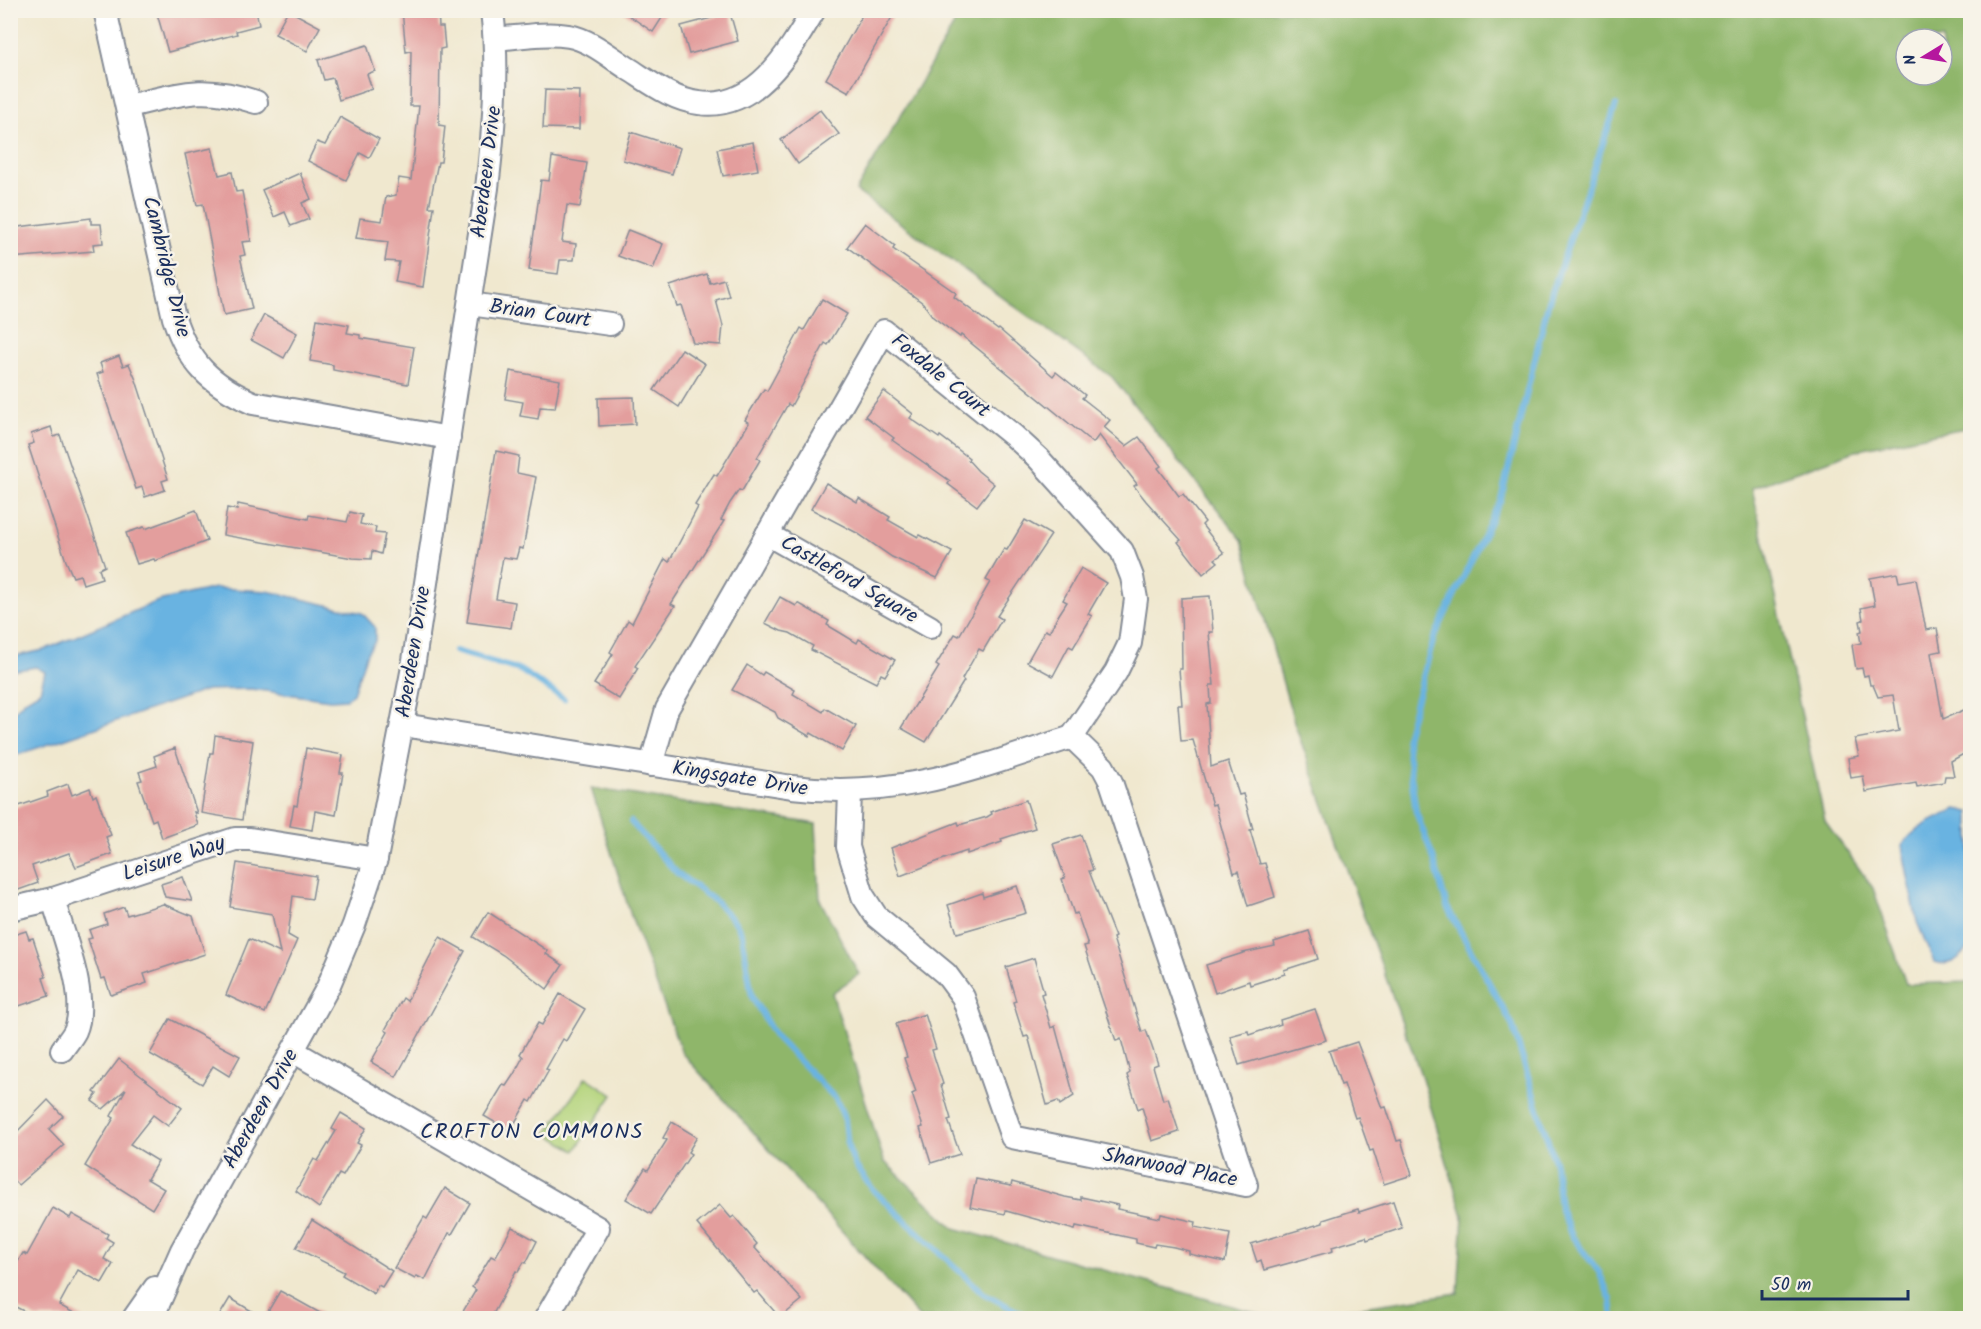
<svg xmlns="http://www.w3.org/2000/svg" width="1981" height="1329" font-family="Kalam,sans-serif">
	<style>
		.green { fill: #b4d47b; stroke: #68826c; stroke-width: 1.5 }
		.forest { fill: #8fb66b; stroke: #557264; stroke-width: 1.5; fill-rule: evenodd }
		.water { fill: #69b3e1; stroke: #4271a0; stroke-width: 1.5 }
		.lines { fill: none; stroke-linecap: round; stroke-linejoin: round }
		.stream { stroke: #69b3e1; stroke-width: 6 }
		.building { fill: #e39e9d }
		.street-casing { stroke: #868c96; stroke-width: 26 }
		.street { stroke: #fff; stroke-width: 22 }
		.labels { text-anchor: middle; dominant-baseline: central; stroke-width: 5; stroke-linejoin: round; paint-order: stroke }
		.street-label { font-size: 21px; fill: #1b2f5e; stroke: #f7f3e8 }
		.neighbourhood-label { font-size: 22px; letter-spacing: 1.5px; fill: #1b2f5e; stroke: #f7f3e8 }
	</style>
	<rect width="100%" height="100%" fill="#f7f3e8"/>
	<filter id="ink" filterUnits="userSpaceOnUse"><feTurbulence type="fractalNoise" baseFrequency=".0167" numOctaves="2"/><feDisplacementMap in="SourceGraphic" scale="12" xChannelSelector="R" yChannelSelector="G"/><feConvolveMatrix kernelMatrix="1 2 1 2 8 2 1 2 1" color-interpolation-filters="sRGB"/></filter>
	<filter id="wash" filterUnits="userSpaceOnUse"><feTurbulence type="fractalNoise" baseFrequency=".008" numOctaves="4" result="noise"/><feDisplacementMap in="SourceGraphic" scale="24" xChannelSelector="R" yChannelSelector="G"/><feGaussianBlur stdDeviation="1.35" result="paint"/><feColorMatrix in="noise" values="0 0 0 0 0 0 0 0 0 0 0 0 0 0 0 0 0 1.4 0 .05"/><feComposite in="paint" operator="in"/></filter>
	<g filter="url(#wash)">
		<rect width="100%" height="100%" fill="#f0e8cf"/>
		<path class="green" d="M 586,1077 L 613,1095 L 575,1151 L 547,1133 Z"/>
		<g class="forest">
			<path d="M 962,11 L 1970,11 L 1970,427 L 1864,448 L 1752,488 L 1825,821 L 1873,888 L 1906,984 L 1970,982 L 1970,1318 L 1287,1318 L 1458,1293 L 1463,1216 L 1422,1078 L 1295,725 L 1242,540 L 1112,377 L 856,191 ZM 1906,39 L 1942,39 L 1942,75 L 1906,75 Z"/>
			<path d="M 591,788 L 816,824 L 820,900 L 859,974 L 832,993 L 884,1161 L 954,1228 L 1275,1318 L 920,1318 L 682,1053 L 632,919 Z"/>
		</g>
		<g class="water">
			<path d="M 215,588 L 267,591 L 362,613 L 375,627 L 375,641 L 367,653 L 353,693 L 346,699 L 330,700 L 251,689 L 207,690 L 11,757 L 11,715 L 25,700 L 40,691 L 45,672 L 36,667 L 11,671 L 11,657 L 44,650 L 158,601 Z"/>
			<path d="M 1957,809 L 1970,812 L 1970,947 C 1959,958 1951,968 1934,962 L 1917,922 L 1902,846 C 1915,826 1936,819 1957,809 Z"/>
		</g>
		<g class="lines">
			<g class="stream">
				<path d="M 455,651 L 520,670 L 564,699"/>
				<path d="M 631,822 L 677,873 L 715,901 L 736,923 L 742,934 L 752,997 L 775,1036 L 836,1099 L 845,1120 L 848,1147 L 855,1165 L 874,1191 L 983,1293 L 1030,1318"/>
				<path d="M 1613,1318 L 1611,1300 L 1599,1272 L 1572,1236 L 1560,1208 L 1555,1164 L 1512,1024 L 1447,907 L 1433,857 L 1416,812 L 1406,737 L 1434,638 L 1501,499 L 1548,304 L 1616,105"/>
			</g>
		</g>
		<g id="blocks">
			<g class="building">
				<path d="M 156,10 L 256,10 L 259,25 L 236,31 L 237,34 L 168,52 Z"/>
				<path d="M 288,10 L 320,27 L 307,51 L 275,34 Z"/>
				<path d="M 402,10 L 438,10 L 439,27 L 443,27 L 445,48 L 440,49 L 439,125 L 445,126 L 441,162 L 438,162 L 429,207 L 434,207 L 423,287 L 395,282 L 399,262 L 385,261 L 388,242 L 356,238 L 360,218 L 382,221 L 386,197 L 396,195 L 399,178 L 411,180 L 419,106 L 410,106 L 411,51 L 406,52 Z"/>
				<path d="M 621,10 L 667,10 L 653,32 Z"/>
				<path d="M 865,10 L 896,10 L 849,92 L 826,79 Z"/>
				<path d="M 730,13 L 738,41 L 689,54 L 681,26 Z"/>
				<path d="M 367,45 L 375,71 L 367,74 L 372,89 L 339,100 L 333,78 L 324,80 L 318,60 Z"/>
				<path d="M 545,90 L 580,91 L 579,129 L 543,128 Z"/>
				<path d="M 820,110 L 839,134 L 798,164 L 781,140 Z"/>
				<path d="M 340,117 L 379,139 L 369,158 L 360,153 L 346,180 L 308,161 L 317,142 L 325,145 Z"/>
				<path d="M 631,132 L 680,148 L 672,174 L 623,160 Z"/>
				<path d="M 753,142 L 758,170 L 723,176 L 717,149 Z"/>
				<path d="M 212,148 L 219,175 L 232,172 L 236,192 L 242,191 L 251,241 L 242,242 L 245,255 L 240,256 L 252,309 L 224,315 L 203,204 L 197,205 L 185,154 Z"/>
				<path d="M 552,157 L 587,163 L 580,207 L 567,205 L 562,242 L 576,244 L 574,260 L 560,260 L 558,274 L 529,270 L 541,180 L 549,181 Z"/>
				<path d="M 300,173 L 311,199 L 302,203 L 309,219 L 291,226 L 285,212 L 274,217 L 262,190 Z"/>
				<path d="M 91,218 L 91,224 L 101,224 L 103,243 L 93,244 L 94,251 L 10,258 L 10,228 Z"/>
				<path d="M 865,223 L 895,246 L 893,249 L 956,293 L 954,297 L 998,330 L 999,329 L 1053,376 L 1056,372 L 1085,395 L 1082,398 L 1110,420 L 1104,427 L 1126,446 L 1139,437 L 1161,466 L 1158,468 L 1179,496 L 1183,494 L 1205,522 L 1202,525 L 1224,553 L 1215,559 L 1218,562 L 1203,574 L 1178,542 L 1181,540 L 1146,501 L 1134,486 L 1137,484 L 1099,435 L 1093,443 L 961,335 L 960,337 L 933,317 L 923,303 L 847,247 Z"/>
				<path d="M 628,230 L 663,244 L 653,269 L 618,256 Z"/>
				<path d="M 707,274 L 710,283 L 724,279 L 729,296 L 716,300 L 723,326 L 721,345 L 693,343 L 681,305 L 677,306 L 670,286 Z"/>
				<path d="M 822,299 L 847,314 L 828,345 L 825,343 L 791,406 L 788,404 L 757,458 L 760,460 L 742,491 L 739,490 L 730,503 L 721,520 L 724,521 L 671,604 L 675,606 L 635,666 L 638,668 L 619,699 L 594,684 L 613,654 L 610,652 L 628,620 L 632,623 L 665,559 L 669,562 L 698,507 L 695,505 L 714,474 L 717,476 L 749,423 L 745,420 L 754,405 L 764,389 L 767,391 L 801,328 L 804,330 Z"/>
				<path d="M 264,315 L 297,333 L 284,358 L 251,340 Z"/>
				<path d="M 317,319 L 349,325 L 347,333 L 360,335 L 360,338 L 414,347 L 408,384 L 333,370 L 333,365 L 310,361 Z"/>
				<path d="M 682,349 L 705,364 L 679,407 L 654,390 Z"/>
				<path d="M 119,356 L 123,366 L 129,364 L 136,380 L 168,479 L 162,481 L 165,490 L 145,497 L 142,487 L 136,489 L 97,374 L 103,372 L 100,363 Z"/>
				<path d="M 510,371 L 560,380 L 555,408 L 540,407 L 538,419 L 520,416 L 523,402 L 505,399 Z"/>
				<path d="M 884,391 L 913,414 L 910,418 L 939,438 L 940,436 L 969,458 L 968,460 L 978,471 L 994,484 L 977,506 L 948,484 L 950,481 L 892,440 L 894,438 L 865,416 Z"/>
				<path d="M 634,397 L 635,424 L 599,426 L 598,398 Z"/>
				<path d="M 51,427 L 54,437 L 60,435 L 105,566 L 99,569 L 102,578 L 83,584 L 80,575 L 73,577 L 66,561 L 28,445 L 34,443 L 31,434 Z"/>
				<path d="M 496,451 L 519,456 L 517,473 L 536,477 L 523,549 L 519,548 L 516,559 L 503,557 L 496,599 L 515,602 L 511,628 L 467,622 Z"/>
				<path d="M 826,483 L 857,502 L 859,498 L 890,517 L 888,520 L 918,537 L 920,535 L 952,552 L 937,578 L 892,557 L 857,533 L 811,509 Z"/>
				<path d="M 238,504 L 308,519 L 309,515 L 347,522 L 350,512 L 362,515 L 360,524 L 376,527 L 375,533 L 385,534 L 381,554 L 372,551 L 371,559 L 353,558 L 223,535 L 227,508 L 237,510 Z"/>
				<path d="M 196,510 L 207,541 L 155,561 L 154,559 L 137,564 L 126,533 L 144,527 L 145,529 Z"/>
				<path d="M 1025,520 L 1051,535 L 997,616 L 1002,619 L 983,651 L 979,649 L 962,679 L 964,681 L 926,742 L 901,728 L 939,667 L 936,665 L 955,634 L 959,636 L 990,582 L 986,580 L 1004,549 L 1007,550 Z"/>
				<path d="M 1081,568 L 1106,583 L 1088,614 L 1092,616 L 1073,648 L 1069,646 L 1053,676 L 1027,662 L 1045,630 L 1049,632 L 1058,616 L 1067,602 L 1063,600 Z"/>
				<path d="M 1897,573 L 1899,582 L 1916,579 L 1926,630 L 1937,628 L 1941,651 L 1931,653 L 1943,719 L 1971,707 L 1971,750 L 1951,761 L 1954,776 L 1945,776 L 1944,782 L 1917,787 L 1916,783 L 1866,792 L 1863,776 L 1851,778 L 1848,758 L 1859,756 L 1855,739 L 1899,731 L 1893,695 L 1878,697 L 1873,685 L 1870,685 L 1868,675 L 1864,676 L 1862,668 L 1856,669 L 1852,645 L 1861,643 L 1859,632 L 1862,631 L 1860,621 L 1863,620 L 1861,608 L 1875,605 L 1870,578 Z"/>
				<path d="M 1210,596 L 1213,632 L 1209,632 L 1214,685 L 1210,685 L 1211,703 L 1207,704 L 1211,767 L 1228,761 L 1239,795 L 1243,794 L 1248,811 L 1253,829 L 1250,830 L 1260,864 L 1265,863 L 1275,897 L 1248,906 L 1238,871 L 1234,873 L 1215,804 L 1212,805 L 1193,740 L 1181,741 L 1178,705 L 1182,705 L 1179,669 L 1182,669 L 1181,598 Z"/>
				<path d="M 780,597 L 796,606 L 798,603 L 829,621 L 827,625 L 839,632 L 857,643 L 859,639 L 895,660 L 885,676 L 881,674 L 876,683 L 811,650 L 813,646 L 790,633 L 781,631 L 765,623 Z"/>
				<path d="M 747,665 L 762,675 L 764,672 L 795,690 L 793,694 L 823,712 L 825,708 L 856,726 L 842,751 L 811,733 L 809,736 L 778,718 L 775,712 L 732,690 Z"/>
				<path d="M 215,735 L 253,741 L 242,820 L 201,813 L 210,753 L 213,753 Z"/>
				<path d="M 175,748 L 197,813 L 194,812 L 198,825 L 162,838 L 156,819 L 152,821 L 138,781 L 142,780 L 139,772 L 157,766 L 154,756 Z"/>
				<path d="M 306,748 L 343,755 L 340,773 L 343,773 L 336,815 L 315,811 L 312,830 L 290,826 L 294,805 L 297,806 Z"/>
				<path d="M 68,784 L 72,795 L 90,788 L 93,797 L 96,795 L 111,835 L 106,837 L 112,854 L 76,867 L 69,853 L 32,866 L 38,883 L 10,893 L 10,809 L 48,796 L 47,792 Z"/>
				<path d="M 1026,800 L 1035,828 L 1001,839 L 1002,842 L 967,854 L 967,851 L 952,856 L 900,876 L 891,848 L 958,822 L 959,825 L 987,817 L 992,814 L 991,812 Z"/>
				<path d="M 1081,835 L 1093,870 L 1089,871 L 1115,937 L 1113,938 L 1142,1032 L 1146,1030 L 1158,1064 L 1153,1066 L 1163,1100 L 1168,1098 L 1179,1132 L 1152,1141 L 1142,1107 L 1138,1109 L 1127,1075 L 1130,1073 L 1121,1039 L 1116,1041 L 1084,946 L 1088,945 L 1077,913 L 1074,914 L 1062,879 L 1065,878 L 1053,844 Z"/>
				<path d="M 237,863 L 316,876 L 312,899 L 293,896 L 288,935 L 297,940 L 265,1013 L 226,995 L 249,939 L 280,953 L 272,914 L 230,907 Z"/>
				<path d="M 183,877 L 192,901 L 165,897 L 161,884 Z"/>
				<path d="M 1017,886 L 1026,913 L 957,933 L 948,905 L 982,893 L 983,897 Z"/>
				<path d="M 163,904 L 193,916 L 205,954 L 144,974 L 147,983 L 111,995 L 105,978 L 101,979 L 88,939 L 92,938 L 89,930 L 107,924 L 104,914 L 124,907 L 127,915 Z"/>
				<path d="M 488,912 L 548,951 L 546,954 L 563,965 L 547,989 L 503,955 L 473,937 Z"/>
				<path d="M 26,931 L 29,939 L 33,938 L 46,977 L 43,978 L 49,996 L 10,1009 L 10,936 Z"/>
				<path d="M 1309,931 L 1318,959 L 1284,970 L 1285,974 L 1250,985 L 1249,981 L 1215,993 L 1206,965 L 1243,953 L 1275,946 L 1274,942 Z"/>
				<path d="M 440,937 L 465,951 L 396,1077 L 371,1062 L 388,1032 L 385,1030 L 403,998 L 407,1001 Z"/>
				<path d="M 1034,958 L 1044,993 L 1041,994 L 1051,1028 L 1055,1026 L 1074,1096 L 1060,1105 L 1058,1101 L 1047,1105 L 1028,1036 L 1024,1037 L 1013,1002 L 1016,1001 L 1006,967 Z"/>
				<path d="M 560,994 L 585,1009 L 566,1041 L 563,1039 L 555,1053 L 546,1069 L 549,1070 L 531,1102 L 528,1100 L 510,1131 L 484,1116 L 503,1085 L 506,1086 L 514,1074 L 523,1057 L 520,1054 L 538,1023 L 542,1025 Z"/>
				<path d="M 1315,1009 L 1326,1040 L 1239,1065 L 1230,1036 L 1248,1031 L 1249,1035 L 1281,1024 L 1280,1020 Z"/>
				<path d="M 925,1014 L 936,1049 L 932,1050 L 943,1084 L 941,1085 L 951,1119 L 948,1120 L 960,1154 L 931,1163 L 920,1128 L 923,1127 L 912,1094 L 916,1092 L 904,1058 L 907,1057 L 896,1024 Z"/>
				<path d="M 170,1019 L 240,1056 L 229,1076 L 213,1066 L 202,1084 L 150,1054 Z"/>
				<path d="M 1357,1042 L 1382,1108 L 1386,1107 L 1397,1141 L 1401,1140 L 1412,1175 L 1384,1184 L 1373,1150 L 1370,1151 L 1358,1117 L 1355,1118 L 1344,1084 L 1341,1085 L 1329,1051 Z"/>
				<path d="M 119,1059 L 182,1108 L 168,1126 L 153,1115 L 130,1144 L 158,1161 L 147,1179 L 164,1189 L 152,1209 L 85,1166 L 114,1118 L 111,1116 L 126,1089 L 103,1109 L 92,1101 L 97,1094 L 94,1092 Z"/>
				<path d="M 48,1100 L 63,1116 L 49,1129 L 64,1145 L 18,1185 L 10,1177 L 10,1139 Z"/>
				<path d="M 341,1113 L 366,1128 L 357,1143 L 361,1145 L 353,1159 L 343,1176 L 339,1174 L 319,1208 L 296,1191 L 314,1159 L 318,1161 L 336,1131 L 332,1129 Z"/>
				<path d="M 672,1122 L 697,1137 L 688,1152 L 691,1154 L 651,1214 L 626,1199 L 645,1168 L 648,1170 L 667,1140 L 663,1138 Z"/>
				<path d="M 976,1179 L 1011,1186 L 1012,1182 L 1065,1197 L 1081,1200 L 1081,1197 L 1118,1205 L 1117,1209 L 1160,1218 L 1161,1214 L 1196,1222 L 1195,1227 L 1230,1234 L 1225,1262 L 1189,1254 L 1189,1251 L 1174,1247 L 1155,1244 L 1154,1247 L 1136,1243 L 1136,1239 L 1076,1226 L 1075,1230 L 1006,1211 L 1005,1214 L 970,1207 Z"/>
				<path d="M 445,1188 L 470,1203 L 452,1234 L 449,1233 L 425,1280 L 417,1276 L 415,1279 L 394,1268 L 424,1217 L 427,1219 Z"/>
				<path d="M 1393,1201 L 1402,1228 L 1367,1240 L 1366,1237 L 1332,1247 L 1333,1251 L 1264,1270 L 1261,1260 L 1257,1262 L 1251,1244 L 1323,1223 L 1323,1220 L 1358,1209 L 1359,1212 Z"/>
				<path d="M 720,1205 L 731,1218 L 734,1216 L 757,1244 L 754,1247 L 802,1300 L 780,1318 L 757,1291 L 754,1293 L 697,1224 Z"/>
				<path d="M 53,1208 L 70,1218 L 72,1214 L 108,1234 L 106,1238 L 113,1242 L 104,1259 L 113,1264 L 102,1283 L 78,1270 L 59,1305 L 83,1318 L 37,1318 L 10,1304 L 10,1275 L 23,1253 L 27,1255 Z"/>
				<path d="M 312,1220 L 392,1271 L 382,1287 L 378,1285 L 374,1294 L 342,1275 L 344,1272 L 296,1248 Z"/>
				<path d="M 512,1227 L 537,1241 L 526,1263 L 524,1262 L 518,1272 L 516,1271 L 491,1318 L 459,1318 L 476,1290 L 472,1287 L 491,1256 L 495,1258 Z"/>
				<path d="M 280,1291 L 295,1299 L 329,1318 L 264,1318 Z"/>
				<path d="M 230,1298 L 240,1304 L 263,1318 L 218,1318 Z"/>
			</g>
		</g>
	</g>
	<g filter="url(#ink)">
		<use href="#blocks" fill-opacity="0" stroke="#868c96" stroke-width="1.5"/>
		<g class="lines">
			<g class="street-casing">
				<g id="street">
					<path d="M 105,10 L 174,318 C 189,363 210,384 253,403 L 449,438"/>
					<path d="M 496,39 C 519,37 546,32 569,36 C 591,40 611,58 629,69 C 651,83 673,100 699,103 C 756,111 790,51 814,10"/>
					<path d="M 128,106 C 181,94 202,84 256,102"/>
					<path d="M 470,304 L 610,324"/>
					<path d="M 767,534 L 930,627"/>
					<path d="M 403,725 L 792,787 C 898,800 974,769 1072,737"/>
					<path d="M 651,765 L 667,709 L 884,331 L 1014,436 L 1038,458 L 1122,551 L 1132,577 L 1136,599 L 1130,643 L 1116,672 L 1072,737"/>
					<path d="M 850,792 L 848,847 L 863,896 L 876,916 L 946,974 L 963,997 L 1012,1137 L 1246,1185 L 1111,782 L 1103,767 L 1072,737"/>
					<path d="M 53,899 C 62,933 90,997 75,1031 C 72,1037 66,1044 62,1050"/>
					<path d="M 10,909 L 53,899 L 235,839 L 250,839 L 376,859"/>
					<path d="M 293,1051 L 598,1228 L 546,1318"/>
					<path d="M 134,1318 L 155,1288"/>
					<path d="M 152,1318 L 182,1250 L 328,987 L 354,925 L 376,859 L 413,667 L 487,188 C 494,128 499,70 492,10"/>
				</g>
			</g>
			<use href="#street" class="street"/>
		</g>
	</g>
	<g class="labels">
		<g class="street-label">
			<text transform="translate(487 172) rotate(-83)">Aberdeen Drive</text>
			<text transform="translate(166 267) rotate(76)">Cambridge Drive</text>
			<text transform="translate(540 314) rotate(8)">Brian Court</text>
			<text transform="translate(940 376) rotate(39)">Foxdale Court</text>
			<text transform="translate(849 580) rotate(30)">Castleford Square</text>
			<text transform="translate(414 652) rotate(-81)">Aberdeen Drive</text>
			<text transform="translate(740 779) rotate(9)">Kingsgate Drive</text>
			<text transform="translate(174 859) rotate(-18)">Leisure Way</text>
			<text transform="translate(261 1109) rotate(-61)">Aberdeen Drive</text>
			<text transform="translate(1170 1168) rotate(11)">Sharwood Place</text>
		</g>
		<g class="neighbourhood-label">
			<text x="532" y="1132">CROFTON COMMONS</text>
		</g>
	</g>
	<rect width="1981" height="1329" fill="none" stroke="#f7f3e8" stroke-width="36"/>
	<g transform="translate(1924 57) rotate(259)"><circle r="28" fill="#f7f3e8" stroke="#9fa5b1" stroke-width="1.5"/>
	<path d="M0-4.5L10 22L0 15L-10 22Z" fill="#b5179e"/>
	<text y="-9" font-size="16" font-weight="bold" text-anchor="middle" fill="#1b2f5e">N</text>
	</g>
	<path d="M1762 1290v9h146v-9" fill="none" stroke="#1b2f5e" stroke-width="3"/>
	<text x="1771" y="1290" font-size="18" fill="#1b2f5e" stroke="#f7f3e8" stroke-width="4.5" paint-order="stroke">50 m</text>
</svg>
